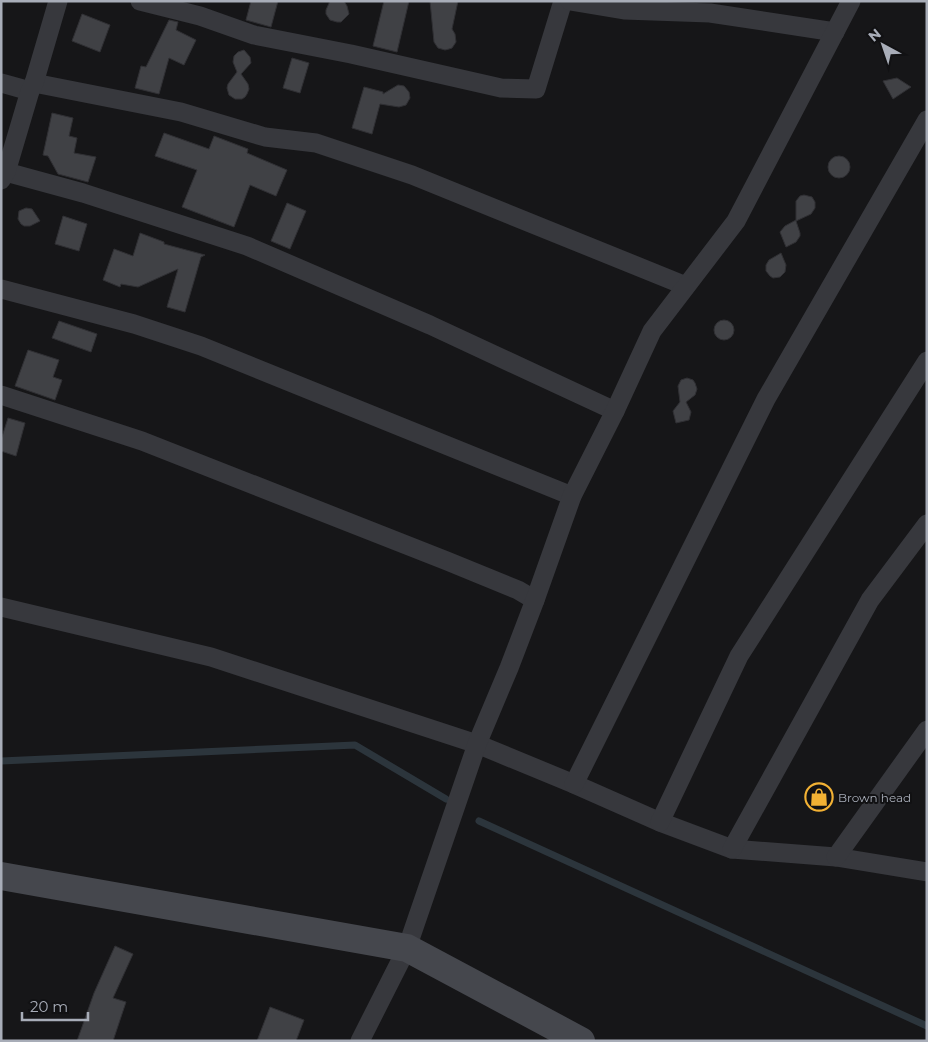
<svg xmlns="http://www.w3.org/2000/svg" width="928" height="1042" font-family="Montserrat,sans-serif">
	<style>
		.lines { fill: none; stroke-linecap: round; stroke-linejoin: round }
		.stream { stroke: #2c353c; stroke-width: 7 }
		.building { fill: #404145; stroke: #303034 }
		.street { stroke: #37383d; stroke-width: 19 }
		.secondary { stroke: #45474d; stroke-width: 28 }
		.labels { text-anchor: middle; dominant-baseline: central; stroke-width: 4; stroke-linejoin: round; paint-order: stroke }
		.poi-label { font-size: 12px; fill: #a8adb8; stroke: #111113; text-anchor: start }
	</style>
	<rect width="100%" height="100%" fill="#161618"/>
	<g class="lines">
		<g class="stream">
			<path d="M 1,761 L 355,745 L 446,799"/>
			<path d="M 479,821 L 927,1026"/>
		</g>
	</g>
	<g class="building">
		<path d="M 251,1 L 278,1 L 271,27 L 246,20 Z"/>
		<path d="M 330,1 L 344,1 L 347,6 L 349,14 L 341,22 L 337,22 L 330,20 L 326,14 L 326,10 Z"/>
		<path d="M 384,1 L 409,1 L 397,52 L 373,46 Z"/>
		<path d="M 430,1 L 458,1 L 452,29 L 455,34 L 456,42 L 452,48 L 449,49 L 445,50 L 438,48 L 434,42 Z"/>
		<path d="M 82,14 L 110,25 L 100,52 L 72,41 Z"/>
		<path d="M 169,20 L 178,22 L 176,30 L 196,40 L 184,65 L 169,58 L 159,94 L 135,88 L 141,66 L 146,67 Z"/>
		<path d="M 244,50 L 250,57 L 251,63 L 241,74 L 248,84 L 249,89 L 247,94 L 245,97 L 242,99 L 235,99 L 229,95 L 227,88 L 228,84 L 237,72 L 233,62 L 234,56 L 238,52 Z"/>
		<path d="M 292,58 L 309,63 L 300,93 L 283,88 Z"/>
		<path d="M 897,78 L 911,87 L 893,99 L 883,81 Z"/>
		<path d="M 398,85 L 404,86 L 409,92 L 410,98 L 406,105 L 399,107 L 380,104 L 372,134 L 352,128 L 364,87 L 383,92 L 383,94 Z"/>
		<path d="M 52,113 L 73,118 L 69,136 L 77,138 L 74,153 L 96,157 L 88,182 L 58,174 L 48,156 L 43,155 Z"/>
		<path d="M 164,133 L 209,149 L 214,136 L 248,149 L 247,153 L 287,170 L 276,196 L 250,185 L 234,227 L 182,207 L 197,170 L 155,156 Z"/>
		<circle cx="839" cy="167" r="11"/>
		<path d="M 804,195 L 812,197 L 815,202 L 815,208 L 811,214 L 796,221 L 800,233 L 800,236 L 796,242 L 786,247 L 780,232 L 785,226 L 796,220 L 796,201 L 800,196 Z"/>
		<path d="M 287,203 L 306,211 L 290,249 L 271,241 Z"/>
		<path d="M 26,208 L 32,209 L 40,221 L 30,226 L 24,226 L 21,224 L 18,219 L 19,211 Z"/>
		<path d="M 63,216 L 87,224 L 79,251 L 55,244 Z"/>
		<path d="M 140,233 L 164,242 L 164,244 L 205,255 L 201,257 L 185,312 L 167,307 L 178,269 L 138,287 L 121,284 L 120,287 L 103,280 L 114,249 L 133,256 Z"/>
		<path d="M 781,253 L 786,265 L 785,272 L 780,277 L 773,278 L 770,276 L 766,271 L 766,265 L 769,260 Z"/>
		<circle cx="724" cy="330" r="10"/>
		<path d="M 59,321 L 97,334 L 91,352 L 52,338 Z"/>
		<path d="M 28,350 L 59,360 L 53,377 L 62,380 L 55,400 L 15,386 Z"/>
		<path d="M 687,378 L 693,380 L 695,383 L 697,389 L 695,395 L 686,402 L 691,412 L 689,420 L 676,423 L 673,411 L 680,402 L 678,386 L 681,380 Z"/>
		<path d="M 8,418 L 25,423 L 16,456 L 1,451 L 1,440 Z"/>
		<path d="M 115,946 L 133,954 L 113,998 L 126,1002 L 113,1041 L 77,1041 L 94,993 Z"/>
		<path d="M 270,1007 L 304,1020 L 296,1041 L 257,1041 Z"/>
	</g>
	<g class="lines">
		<g class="street">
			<path d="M 140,1 L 200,16 L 254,35 L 351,54 L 501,88 L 536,89 L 563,1"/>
			<path d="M 570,1 L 624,10 L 710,13 L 835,32"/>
			<path d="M 1,83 L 30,91"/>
			<path d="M 34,83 L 181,112 L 265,137 L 316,143 L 412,175 L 686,286"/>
			<path d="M 6,172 L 83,193 L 247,246 L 430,325 L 615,411"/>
			<path d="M 1,180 L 6,172 L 30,91 L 34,83 L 58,1"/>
			<path d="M 1,289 L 134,324 L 201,346 L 572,496"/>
			<path d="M 1,395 L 142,441 L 447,561 L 518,590 L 535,600"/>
			<path d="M 1,607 L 211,657 L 477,744 L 574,784 L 660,822 L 732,849 L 836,857 L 927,872"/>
			<path d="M 574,784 L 766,399 L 927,120"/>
			<path d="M 660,822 L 739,656 L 927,361"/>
			<path d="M 732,849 L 870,600 L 927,524"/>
			<path d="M 836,857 L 927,730"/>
			<path d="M 360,1041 L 407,948 L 477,744 L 509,668 L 535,600 L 572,496 L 615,411 L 652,331 L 736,221 L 851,1"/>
		</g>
		<path class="secondary" d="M 1,876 L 407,948 L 581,1041"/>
	</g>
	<defs>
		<g id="shop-ring" transform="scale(1.4375)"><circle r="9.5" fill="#111113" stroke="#f2b134" stroke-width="1.5"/><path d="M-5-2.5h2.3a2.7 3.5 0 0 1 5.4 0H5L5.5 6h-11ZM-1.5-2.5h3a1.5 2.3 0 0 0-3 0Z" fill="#f2b134"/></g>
	</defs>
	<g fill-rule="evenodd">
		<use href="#shop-ring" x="819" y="797"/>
	</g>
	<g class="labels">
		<g class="poi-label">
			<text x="838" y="797">Brown head</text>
		</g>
	</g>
	<rect width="928" height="1042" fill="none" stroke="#a8adb8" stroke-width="5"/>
	<g transform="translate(883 45) rotate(320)" stroke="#111113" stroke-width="4" paint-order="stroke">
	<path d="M0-4L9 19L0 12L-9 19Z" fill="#a8adb8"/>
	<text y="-8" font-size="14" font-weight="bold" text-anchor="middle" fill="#a8adb8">N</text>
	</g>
	<path d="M22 1012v8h66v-8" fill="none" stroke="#a8adb8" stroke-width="2.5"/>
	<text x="30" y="1012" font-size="15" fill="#a8adb8" stroke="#111113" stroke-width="4" paint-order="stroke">20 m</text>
</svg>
